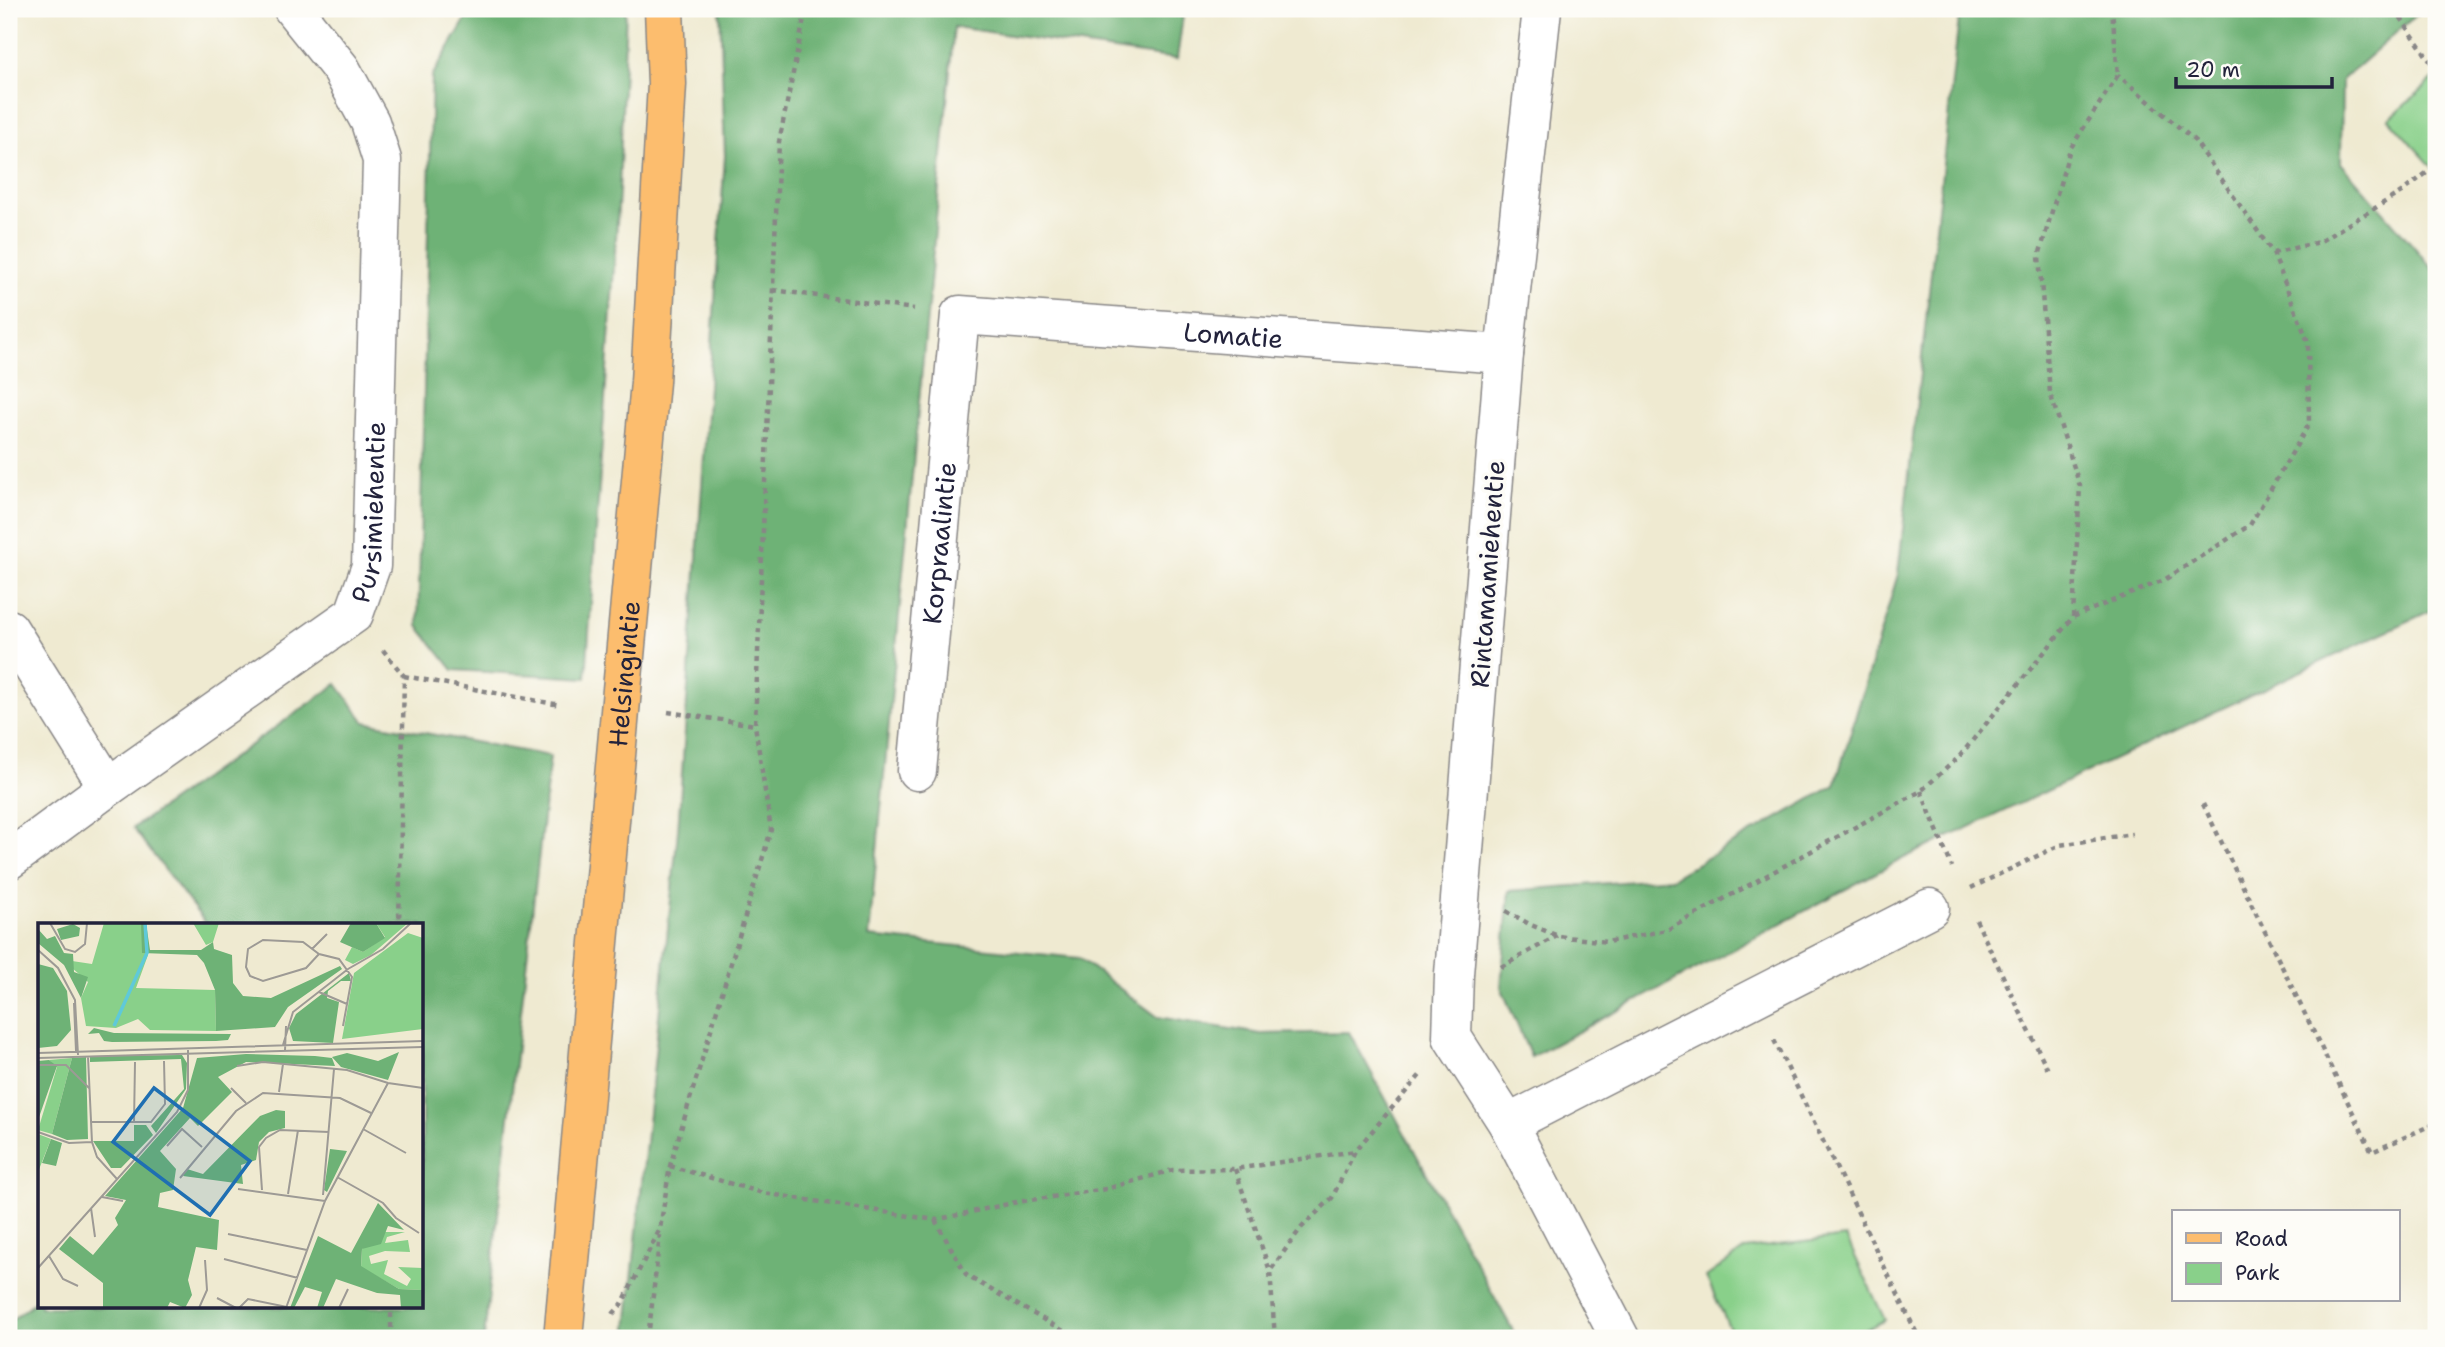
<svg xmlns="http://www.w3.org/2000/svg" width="2445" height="1347" font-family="'Shantell Sans',sans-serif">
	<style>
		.green { fill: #89d08a; stroke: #567962; stroke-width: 2 }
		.forest { fill: #6eb276; stroke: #486a58; stroke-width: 2 }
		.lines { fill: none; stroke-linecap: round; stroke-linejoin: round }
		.minor-casing { stroke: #888686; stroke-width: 41 }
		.major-casing { stroke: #888686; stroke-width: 41 }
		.path { stroke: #888686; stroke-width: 4.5; stroke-dasharray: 5 5; stroke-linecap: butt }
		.minor { stroke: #fff; stroke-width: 38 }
		.major { stroke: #fcbd6e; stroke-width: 38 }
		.labels { text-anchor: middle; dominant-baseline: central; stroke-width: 7; stroke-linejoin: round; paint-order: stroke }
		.street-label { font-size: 26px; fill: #22223b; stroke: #fdfcf7 }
		.inset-river { fill: none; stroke: #5fc9d9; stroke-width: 3.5 }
		.inset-road { fill: none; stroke: #9d9a95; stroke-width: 2 }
		.view { fill: #1f6fb2; fill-opacity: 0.15; stroke: #1f6fb2; stroke-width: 3.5 }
		.inset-edge { fill: none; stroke: #22223b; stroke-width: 3.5 }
	</style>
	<rect width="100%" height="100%" fill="#fdfcf7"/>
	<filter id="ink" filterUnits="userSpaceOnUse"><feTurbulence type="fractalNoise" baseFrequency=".0143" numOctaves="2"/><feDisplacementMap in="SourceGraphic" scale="14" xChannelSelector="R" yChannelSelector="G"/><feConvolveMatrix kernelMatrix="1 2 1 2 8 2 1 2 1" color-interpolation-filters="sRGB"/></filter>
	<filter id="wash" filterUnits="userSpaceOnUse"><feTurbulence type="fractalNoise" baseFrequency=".00686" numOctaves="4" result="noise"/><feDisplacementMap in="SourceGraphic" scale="28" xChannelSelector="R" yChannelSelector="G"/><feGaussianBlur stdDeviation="1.57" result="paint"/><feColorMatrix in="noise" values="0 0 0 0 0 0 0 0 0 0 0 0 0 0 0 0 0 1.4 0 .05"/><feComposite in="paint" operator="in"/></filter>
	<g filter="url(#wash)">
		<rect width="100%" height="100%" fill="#efead1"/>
		<g class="green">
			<path d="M 2436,77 L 2436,171 L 2389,119 Z"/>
			<path d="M 1846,1237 L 1885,1320 L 1848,1338 L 1734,1338 L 1706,1277 L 1745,1249 Z"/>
		</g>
		<g class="forest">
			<path d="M 472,9 L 626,9 L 619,194 L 586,678 L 453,670 L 418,626 L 432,76 Z"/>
			<path d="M 720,9 L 1184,9 L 1177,59 L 954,27 L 869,937 L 1079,958 L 1158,1017 L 1261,1034 L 1349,1032 L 1517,1338 L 626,1338 L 678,830 L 725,156 Z"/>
			<path d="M 1960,9 L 2423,9 L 2342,80 L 2341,163 L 2436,272 L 2436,608 L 1904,858 L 1531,1057 L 1501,987 L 1509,891 L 1672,878 L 1835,785 L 1898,574 Z"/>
			<path d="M 337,684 L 365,722 L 550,756 L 484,1338 L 9,1338 L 9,1322 L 40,1298 L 40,1307 L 422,1307 L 422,925 L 207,925 L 133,828 Z"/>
		</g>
	</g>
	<g filter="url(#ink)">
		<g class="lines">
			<g class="minor-casing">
				<g id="minor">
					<path d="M 1542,9 L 1504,354 L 1454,974 L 1452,1037 L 1508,1124 L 1620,1338"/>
					<path d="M 9,629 L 108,787"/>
					<path id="s1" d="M 917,771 L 960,315 L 1504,354"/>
					<path id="s2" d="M 9,860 L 108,787 L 354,614 L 371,566 L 382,160 L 370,122 L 341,69 L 293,9"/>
					<path d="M 1508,1124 L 1930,908"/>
				</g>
			</g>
			<g class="major-casing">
				<g id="major">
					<path id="s3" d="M 563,1338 L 650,382 L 667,84 L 664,9"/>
				</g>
			</g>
			<g class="path">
				<path d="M 2395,9 L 2436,70"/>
				<path d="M 2273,253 L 2319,242 L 2403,191 L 2433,168"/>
				<path d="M 773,290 L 914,309"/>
				<path d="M 2073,617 L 2080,486 L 2050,393 L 2039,256 L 2070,149 L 2118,75 L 2112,9"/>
				<path d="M 383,650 L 404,676 L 399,925"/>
				<path d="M 404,676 L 560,705"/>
				<path d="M 668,712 L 755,725 L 779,142 L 806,9"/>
				<path d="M 1921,791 L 1952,867"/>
				<path d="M 2203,804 L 2372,1152 L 2436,1123"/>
				<path d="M 1971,888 L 2060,845 L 2132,834"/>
				<path d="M 1506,911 L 1531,925 L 1558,936 L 1607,942 L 1667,930 L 1921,791 L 1959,757 L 2073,617 L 2164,580 L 2250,525 L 2309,424 L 2308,342 L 2273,253 L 2195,141 L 2118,75"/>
				<path d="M 1976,920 L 2048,1070"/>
				<path d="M 1501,967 L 1557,936"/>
				<path d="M 1774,1040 L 1919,1338"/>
				<path d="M 670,1166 L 763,1193 L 935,1220 L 1017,1202 L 1106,1189 L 1173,1170 L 1235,1169 L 1355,1151"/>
				<path d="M 1235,1169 L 1270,1271"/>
				<path d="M 935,1220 L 967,1276 L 1076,1338"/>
				<path d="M 613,1314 L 622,1304 L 660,1229 L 670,1166 L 771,830 L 755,725"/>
				<path d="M 391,1338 L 391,1307"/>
				<path d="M 648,1338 L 660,1235"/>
				<path d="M 1275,1338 L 1270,1271 L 1301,1228 L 1332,1198 L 1355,1151 L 1422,1073"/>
			</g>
			<use href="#minor" class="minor"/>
			<use href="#major" class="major"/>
		</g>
	</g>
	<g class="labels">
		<g class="street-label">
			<text stroke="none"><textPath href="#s1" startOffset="732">Lomatie</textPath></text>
			<text stroke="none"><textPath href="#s2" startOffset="528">Pursimiehentie</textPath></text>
			<text stroke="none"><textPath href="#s1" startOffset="229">Korpraalintie</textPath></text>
			<text transform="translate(1487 574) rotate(-86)">Rintamamiehentie</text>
			<text stroke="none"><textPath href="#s3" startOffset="667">Helsingintie</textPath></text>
		</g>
	</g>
	<g transform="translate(38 923)">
		<rect width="385" height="385" fill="#efead1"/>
		<path d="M 66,0 L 103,0 L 110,32 L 98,65 L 177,67 L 178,108 L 112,107 L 100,96 L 78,105 L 48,103 L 43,75 L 50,59 L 33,44 L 34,38 L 54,41 ZM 155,0 L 181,0 L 175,19 L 168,22 ZM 338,0 L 370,0 L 333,32 L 315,41 L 307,37 L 314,24 L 325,29 L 347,14 ZM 370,10 L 385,15 L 385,106 L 304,116 L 316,50 ZM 34,135 L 14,211 L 0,207 L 19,144 L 11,137 ZM 0,211 L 13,216 L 0,249 ZM 347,309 L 367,309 L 349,314 L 347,320 L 370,317 L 372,329 L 347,328 L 331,333 L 333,341 L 350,337 L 346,351 L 369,363 L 373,356 L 360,344 L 385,345 L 384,367 L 361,366 L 323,344 L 324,326 Z" fill="#89d08a"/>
		<path d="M 103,0 L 108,0 L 112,27 L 163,27 L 175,19 L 176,26 L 194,32 L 195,60 L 205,73 L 233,75 L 302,43 L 304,46 L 250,84 L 237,104 L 178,108 L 177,67 L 166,40 L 159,32 L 104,30 ZM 313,0 L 338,0 L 347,15 L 325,29 L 302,19 ZM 35,1 L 42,5 L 41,13 L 23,17 L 19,6 ZM 0,6 L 9,16 L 17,13 L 26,30 L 35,31 L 36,49 L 50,54 L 43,75 L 26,42 L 0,20 ZM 0,41 L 15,45 L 29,68 L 33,107 L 19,123 L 0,125 ZM 311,50 L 313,58 L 303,58 L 290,68 L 289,75 L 301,79 L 295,120 L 255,118 L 251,105 L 258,91 ZM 56,105 L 76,110 L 193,111 L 190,117 L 178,118 L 74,119 L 66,118 L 61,110 L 50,111 ZM 361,129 L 350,157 L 303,144 L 294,134 L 309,130 L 340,138 ZM 208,131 L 277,133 L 294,135 L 297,143 L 208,139 L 180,154 L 194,169 L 160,203 L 152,195 L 122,228 L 138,246 L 135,267 L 122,270 L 120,284 L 181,297 L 179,327 L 158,324 L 150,357 L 154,372 L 147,385 L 132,379 L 129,385 L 65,385 L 65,360 L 21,326 L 32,313 L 55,332 L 80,302 L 77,295 L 88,277 L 67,273 L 145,185 L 159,135 ZM 144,132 L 149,140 L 148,166 L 118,210 L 113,203 L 146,166 L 143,136 L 52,139 L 52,133 ZM 48,134 L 50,216 L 29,217 L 14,211 L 34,135 ZM 11,137 L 19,143 L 0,197 L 0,138 ZM 238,187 L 247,188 L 247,205 L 231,209 L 221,219 L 218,237 L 203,242 L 205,261 L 145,253 L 149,246 L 165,251 L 222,193 ZM 96,202 L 108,202 L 115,212 L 83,245 L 73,245 L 55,218 L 96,218 ZM 13,216 L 24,220 L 18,243 L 4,240 ZM 292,226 L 309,228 L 289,269 L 286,267 ZM 340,280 L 366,307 L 350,303 L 343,321 L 324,326 L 323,343 L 361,366 L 385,367 L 385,385 L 363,385 L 362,372 L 339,370 L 298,356 L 285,385 L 279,385 L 284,369 L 267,364 L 256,385 L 252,385 L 280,313 L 313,330 Z" fill="#6eb276"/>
		<path class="inset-river" d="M 76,103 L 109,30 L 107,0"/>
		<path class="inset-road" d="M 12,0 L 27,26 L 37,29 L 47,21 L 49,0M 274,26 L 289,11M 0,27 L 20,45 L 37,77 L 40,132M 281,31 L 268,45 L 225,58 L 212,53 L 208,44 L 210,26 L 225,17 L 265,19 L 281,31 L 301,36 L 314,54 L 305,103M 281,69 L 309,81M 36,80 L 38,128M 245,122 L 255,89 L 310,46 L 345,26 L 373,0M 247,128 L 248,103M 0,130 L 385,118M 50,134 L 54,219 L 59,234 L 79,256M 0,135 L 385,124M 0,142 L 28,142 L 51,165M 199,143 L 225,139 L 309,147 L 350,160 L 385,165M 193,165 L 208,180M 241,169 L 245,141M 53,199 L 113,199 L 127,181 L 126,138M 96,200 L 97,139M 325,206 L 368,230M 0,209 L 31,220 L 54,219M 129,223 L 144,206 L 164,224M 299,254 L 345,280 L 358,295 L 381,310M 142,255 L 198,188 L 225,170 L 302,175 L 333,190M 200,266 L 287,278M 224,267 L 221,224 L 228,215 L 242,207 L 291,209M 250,271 L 260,207M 285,272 L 296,146M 64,274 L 85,278M 53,285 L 57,314M 190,311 L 269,327M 11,333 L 25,356 L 40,363M 186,336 L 260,355M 0,345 L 139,189 L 150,167 L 150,127M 179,375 L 198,385M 161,385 L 169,367 L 167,337M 201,385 L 210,376 L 249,384M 248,385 L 287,278 L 350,160M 301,385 L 310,366"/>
		<path class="view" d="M 116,165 L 212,238 L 172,292 L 75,219 Z"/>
		<rect width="385" height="385" class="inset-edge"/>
	</g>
	<rect width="2445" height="1347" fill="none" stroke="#fdfcf7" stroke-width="35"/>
	<rect x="2172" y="1210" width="228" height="91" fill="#fdfcf7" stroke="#a5a5ac" stroke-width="2"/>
	<rect x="2186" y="1233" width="35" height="10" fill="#fcbd6e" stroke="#a5a5ac" stroke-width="2"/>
	<text x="2235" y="1246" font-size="21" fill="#22223b">Road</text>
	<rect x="2186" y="1263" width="35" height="21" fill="#89d08a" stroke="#a5a5ac" stroke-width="2"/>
	<text x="2235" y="1280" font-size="21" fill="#22223b">Park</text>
	<path d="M2176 77v10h156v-10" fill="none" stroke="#22223b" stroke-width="3.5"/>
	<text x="2186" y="77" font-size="21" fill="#22223b" stroke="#fdfcf7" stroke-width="5" paint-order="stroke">20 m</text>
</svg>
